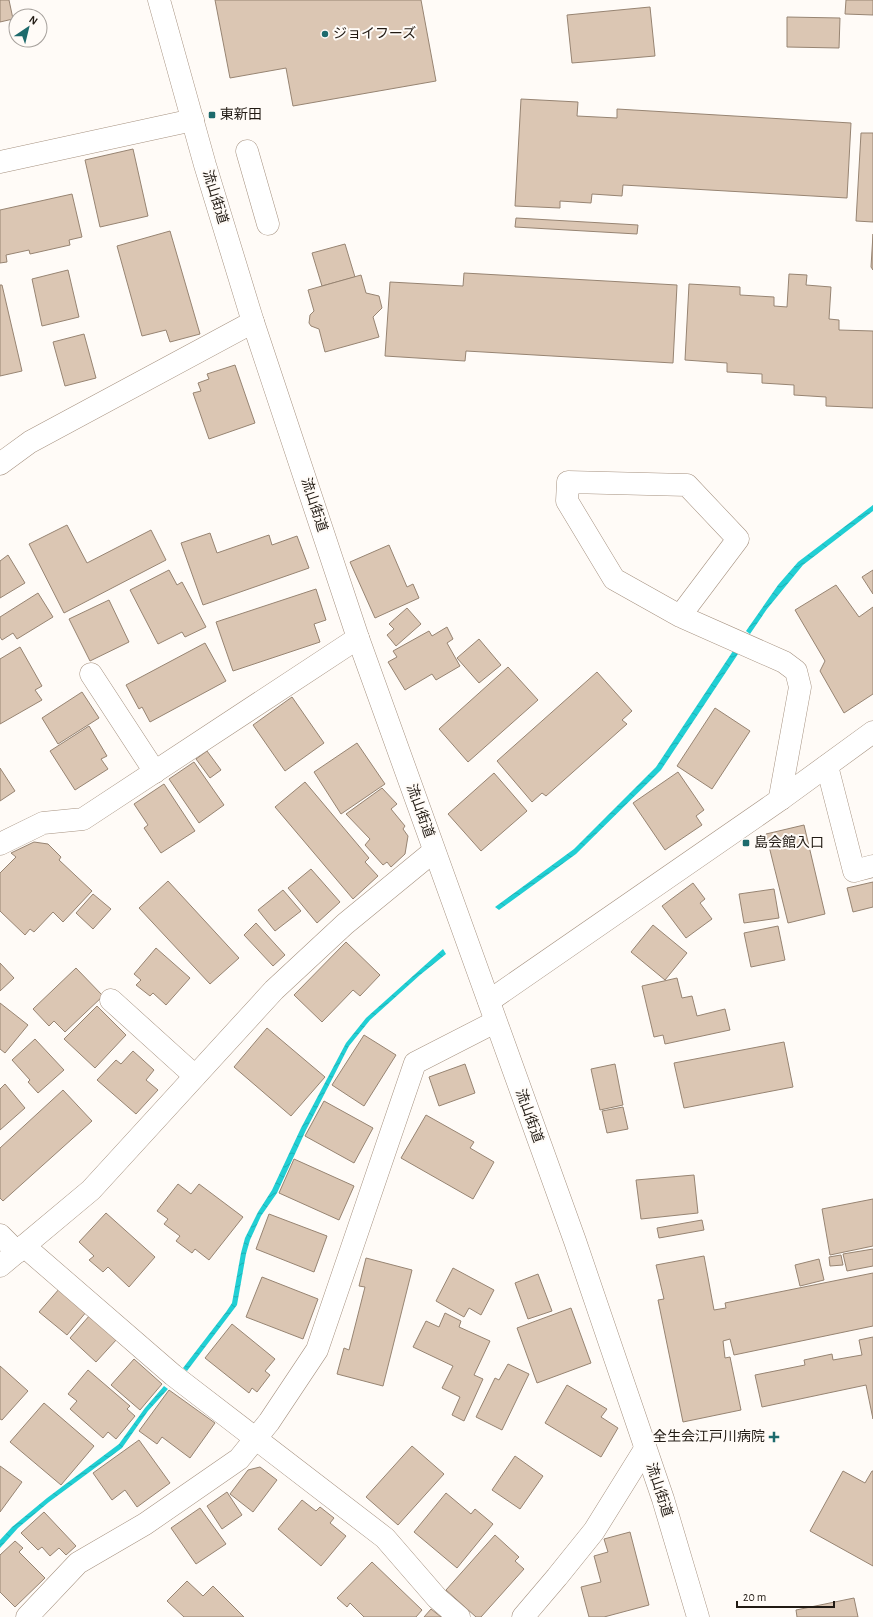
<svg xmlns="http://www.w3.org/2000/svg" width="873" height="1617" font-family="'Alegreya Sans','Noto Sans JP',sans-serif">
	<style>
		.water { fill: url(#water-waves) }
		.building { fill: #dbc6b3; stroke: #978472 }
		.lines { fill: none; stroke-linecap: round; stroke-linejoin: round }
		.minor-casing { stroke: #a69280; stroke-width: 23 }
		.minor { stroke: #fff; stroke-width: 22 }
		.poi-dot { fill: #1d6a6c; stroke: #fffbf7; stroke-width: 1.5 }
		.labels { text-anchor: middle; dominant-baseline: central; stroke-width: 4; stroke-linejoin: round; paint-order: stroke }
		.poi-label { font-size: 14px; fill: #211a13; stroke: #fffbf7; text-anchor: start }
		.street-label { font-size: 14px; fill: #211a13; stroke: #fffbf7 }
	</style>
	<defs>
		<pattern id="water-waves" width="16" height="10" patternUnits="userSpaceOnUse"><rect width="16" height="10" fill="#21cfd4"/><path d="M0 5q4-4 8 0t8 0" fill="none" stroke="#1eb1b5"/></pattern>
	</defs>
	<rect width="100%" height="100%" fill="#fffbf7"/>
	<g class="water">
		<path d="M 873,505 L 873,511 L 803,565 L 767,609 L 750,634 L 746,631 L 778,585 L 798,562 Z"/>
		<path d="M 733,651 L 738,654 L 661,770 L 576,854 L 499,910 L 495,907 L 574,849 L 656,767 Z"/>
		<path d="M 443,949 L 446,954 L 420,975 L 370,1020 L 349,1046 L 306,1130 L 277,1193 L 261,1216 L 250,1240 L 246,1254 L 237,1305 L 187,1371 L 183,1368 L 226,1312 L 232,1303 L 241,1253 L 245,1238 L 258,1212 L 272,1190 L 301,1128 L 346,1043 L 366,1018 Z"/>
		<path d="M 164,1386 L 168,1389 L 148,1411 L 122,1448 L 49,1502 L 18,1528 L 0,1548 L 0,1540 L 12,1527 L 47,1498 L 119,1444 L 145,1408 Z"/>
	</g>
	<g class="building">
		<path d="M 0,0 L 9,0 L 13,19 L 0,22 Z"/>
		<path d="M 215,0 L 421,0 L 436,81 L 293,106 L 286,68 L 230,78 Z"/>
		<path d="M 846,0 L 873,0 L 873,15 L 845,14 Z"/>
		<path d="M 650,7 L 655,56 L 572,63 L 567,15 Z"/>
		<path d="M 787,17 L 840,18 L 839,48 L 787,47 Z"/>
		<path d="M 521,99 L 578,102 L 577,116 L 617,118 L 617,109 L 851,123 L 847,198 L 623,185 L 622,196 L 592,194 L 591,203 L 560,201 L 560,208 L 515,206 Z"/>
		<path d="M 861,133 L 873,133 L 873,222 L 856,221 Z"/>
		<path d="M 133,149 L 148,216 L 100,227 L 85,160 Z"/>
		<path d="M 72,194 L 82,237 L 69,240 L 70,245 L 30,254 L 29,250 L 6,255 L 7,262 L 0,263 L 0,210 Z"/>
		<path d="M 516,218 L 638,225 L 637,234 L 515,227 Z"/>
		<path d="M 170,231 L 200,334 L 170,342 L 166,330 L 142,336 L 117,246 Z"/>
		<path d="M 873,234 L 873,270 L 871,267 Z"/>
		<path d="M 345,244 L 355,277 L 322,286 L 312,253 Z"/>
		<path d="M 68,270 L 79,317 L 42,326 L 32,279 Z"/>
		<path d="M 464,273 L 677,285 L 673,363 L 466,351 L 465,361 L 385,356 L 390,282 L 463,286 Z"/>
		<path d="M 789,274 L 807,275 L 806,285 L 831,287 L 829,319 L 839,320 L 839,330 L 873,331 L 873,408 L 826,406 L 826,397 L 794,395 L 794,385 L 762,383 L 762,374 L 727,372 L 727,363 L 685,360 L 689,284 L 740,287 L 740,295 L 774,297 L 774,306 L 787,307 Z"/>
		<path d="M 361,275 L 366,293 L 379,296 L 382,308 L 373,317 L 379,337 L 325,352 L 319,329 L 311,326 L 309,323 L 310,315 L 314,311 L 308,290 Z"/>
		<path d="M 0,285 L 2,285 L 22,371 L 0,376 Z"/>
		<path d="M 84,334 L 96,378 L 65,386 L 53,342 Z"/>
		<path d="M 235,365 L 255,423 L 209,439 L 193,393 L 201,391 L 198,383 L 209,379 L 207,374 Z"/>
		<path d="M 67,525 L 87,563 L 151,530 L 166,560 L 64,613 L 29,544 Z"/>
		<path d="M 210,533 L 217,553 L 269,535 L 272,545 L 297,536 L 309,568 L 203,605 L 181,543 Z"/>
		<path d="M 389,545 L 407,587 L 413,584 L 419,598 L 375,618 L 350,562 Z"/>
		<path d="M 8,555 L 25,583 L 0,598 L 0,561 Z"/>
		<path d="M 169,570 L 177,585 L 182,582 L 206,627 L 185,637 L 182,632 L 158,644 L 130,590 Z"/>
		<path d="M 873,570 L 873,594 L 862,577 Z"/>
		<path d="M 836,585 L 859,617 L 873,607 L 873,694 L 844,713 L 820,671 L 825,661 L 795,610 Z"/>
		<path d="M 316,589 L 326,620 L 314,624 L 320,642 L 233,671 L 216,622 Z"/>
		<path d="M 38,593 L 53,617 L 17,639 L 13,633 L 2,640 L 0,637 L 0,617 Z"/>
		<path d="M 109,600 L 129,642 L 90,661 L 69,619 Z"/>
		<path d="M 407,608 L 421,624 L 396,646 L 387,635 L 394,629 L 389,624 Z"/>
		<path d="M 447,627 L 453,639 L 447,643 L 460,666 L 436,680 L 432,674 L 405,690 L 388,662 L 397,657 L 393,651 L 429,631 L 432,636 Z"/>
		<path d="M 479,639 L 501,665 L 479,683 L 457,658 Z"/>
		<path d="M 205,643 L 226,681 L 150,722 L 142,707 L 139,709 L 126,685 Z"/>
		<path d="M 20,647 L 42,686 L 35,690 L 42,700 L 0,724 L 0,659 Z"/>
		<path d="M 508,667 L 538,700 L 468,762 L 439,729 Z"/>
		<path d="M 597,672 L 632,711 L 622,720 L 627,724 L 546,796 L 542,793 L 532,802 L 497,761 Z"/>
		<path d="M 82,692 L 99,718 L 58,744 L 42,718 Z"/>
		<path d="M 292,697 L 324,743 L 285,771 L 253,725 Z"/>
		<path d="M 715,708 L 750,731 L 712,789 L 677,766 Z"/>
		<path d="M 89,726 L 107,756 L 101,759 L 108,769 L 75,790 L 50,751 Z"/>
		<path d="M 357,743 L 385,784 L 341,814 L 314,772 Z"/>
		<path d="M 207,751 L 221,770 L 210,778 L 196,759 Z"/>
		<path d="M 194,762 L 224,805 L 199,823 L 169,779 Z"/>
		<path d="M 0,768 L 15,791 L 0,801 Z"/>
		<path d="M 678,772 L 704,810 L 696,816 L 702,825 L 665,850 L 633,803 Z"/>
		<path d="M 494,773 L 527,811 L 481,851 L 448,814 Z"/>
		<path d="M 305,782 L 369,858 L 365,862 L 378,876 L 353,899 L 275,807 Z"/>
		<path d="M 164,784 L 195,831 L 161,853 L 144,828 L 148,825 L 134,804 Z"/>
		<path d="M 382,788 L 397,804 L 391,809 L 405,826 L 403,829 L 408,836 L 405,854 L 391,867 L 387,862 L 383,865 L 365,845 L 370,839 L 346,814 Z"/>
		<path d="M 804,825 L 825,914 L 788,923 L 766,834 Z"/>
		<path d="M 34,842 L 48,844 L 61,857 L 59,860 L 92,891 L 63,922 L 53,912 L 34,932 L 30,929 L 25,935 L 0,911 L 0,873 L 16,857 L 11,853 Z"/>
		<path d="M 311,869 L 340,902 L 317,923 L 288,888 Z"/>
		<path d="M 168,881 L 239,958 L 210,984 L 139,908 Z"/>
		<path d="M 873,882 L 873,907 L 853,912 L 847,888 Z"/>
		<path d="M 693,883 L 705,899 L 700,903 L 712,919 L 686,938 L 662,906 Z"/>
		<path d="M 774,889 L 779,918 L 744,923 L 739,894 Z"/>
		<path d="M 283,890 L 301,911 L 275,931 L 258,910 Z"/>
		<path d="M 93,894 L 111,909 L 93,929 L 76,913 Z"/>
		<path d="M 256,923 L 285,955 L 273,966 L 244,935 Z"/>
		<path d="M 653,925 L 687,953 L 665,980 L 631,952 Z"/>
		<path d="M 778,926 L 785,960 L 751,967 L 744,933 Z"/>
		<path d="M 346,942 L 380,975 L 360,996 L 353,990 L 322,1022 L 294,995 Z"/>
		<path d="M 156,948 L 190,978 L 166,1005 L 153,993 L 150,996 L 136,985 L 141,980 L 134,974 Z"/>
		<path d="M 0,963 L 14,978 L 0,991 Z"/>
		<path d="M 76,968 L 103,996 L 65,1032 L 54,1021 L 49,1026 L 33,1009 Z"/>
		<path d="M 677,978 L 682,998 L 692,996 L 697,1016 L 725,1009 L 730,1030 L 665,1044 L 663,1035 L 654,1037 L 642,986 Z"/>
		<path d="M 0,1003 L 28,1025 L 5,1053 L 0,1049 Z"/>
		<path d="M 97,1006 L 126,1035 L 95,1068 L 64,1039 Z"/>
		<path d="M 267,1028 L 325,1077 L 291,1116 L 234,1067 Z"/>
		<path d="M 364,1035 L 396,1055 L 364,1106 L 332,1085 Z"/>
		<path d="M 35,1039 L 64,1070 L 38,1093 L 28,1082 L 30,1080 L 12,1060 Z"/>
		<path d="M 784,1042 L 793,1087 L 684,1108 L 674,1063 Z"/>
		<path d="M 133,1051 L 154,1070 L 146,1080 L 158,1090 L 136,1114 L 97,1080 L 116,1060 L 121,1064 Z"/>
		<path d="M 465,1064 L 475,1093 L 439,1106 L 429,1077 Z"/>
		<path d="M 615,1064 L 623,1105 L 600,1110 L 591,1069 Z"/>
		<path d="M 5,1084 L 25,1108 L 0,1130 L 0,1089 Z"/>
		<path d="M 63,1090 L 92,1121 L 3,1201 L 0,1198 L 0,1148 Z"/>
		<path d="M 324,1101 L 373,1128 L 354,1163 L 305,1136 Z"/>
		<path d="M 623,1107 L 628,1129 L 607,1133 L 602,1111 Z"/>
		<path d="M 426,1115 L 474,1142 L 470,1148 L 494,1162 L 473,1199 L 401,1158 Z"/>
		<path d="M 294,1159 L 354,1186 L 339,1220 L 279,1193 Z"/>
		<path d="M 694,1175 L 698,1213 L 641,1219 L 636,1180 Z"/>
		<path d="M 178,1184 L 191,1194 L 199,1184 L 243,1217 L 209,1260 L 195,1249 L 192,1253 L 176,1241 L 180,1236 L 164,1224 L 168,1219 L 157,1211 Z"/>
		<path d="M 873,1199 L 873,1246 L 830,1255 L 822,1209 Z"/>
		<path d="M 106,1213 L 155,1257 L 129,1287 L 108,1267 L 103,1272 L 89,1260 L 94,1256 L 79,1242 Z"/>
		<path d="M 269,1214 L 327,1236 L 314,1272 L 256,1249 Z"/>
		<path d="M 702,1220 L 704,1230 L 659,1238 L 657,1228 Z"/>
		<path d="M 873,1249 L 873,1266 L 847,1271 L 843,1254 Z"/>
		<path d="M 841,1255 L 843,1265 L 830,1266 L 829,1257 Z"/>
		<path d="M 704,1256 L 714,1310 L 726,1308 L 725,1303 L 873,1273 L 873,1326 L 734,1355 L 730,1339 L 723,1341 L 725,1358 L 730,1357 L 741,1410 L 683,1422 L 658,1300 L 664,1299 L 656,1265 Z"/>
		<path d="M 366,1258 L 412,1270 L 383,1386 L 337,1374 L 344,1348 L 349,1350 L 365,1287 L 359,1286 Z"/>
		<path d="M 819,1259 L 824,1280 L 800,1286 L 795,1265 Z"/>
		<path d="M 453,1268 L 494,1290 L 481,1315 L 469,1308 L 464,1317 L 436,1301 Z"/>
		<path d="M 538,1274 L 552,1311 L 528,1319 L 515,1283 Z"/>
		<path d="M 262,1277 L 318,1299 L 303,1339 L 246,1317 Z"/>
		<path d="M 60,1288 L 87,1311 L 67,1335 L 39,1312 Z"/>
		<path d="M 571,1308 L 591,1363 L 537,1383 L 517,1328 Z"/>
		<path d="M 445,1313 L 461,1321 L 459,1327 L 490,1341 L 474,1375 L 483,1379 L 464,1421 L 452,1415 L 460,1397 L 442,1388 L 453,1366 L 413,1347 L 426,1321 L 439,1327 Z"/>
		<path d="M 90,1315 L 117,1339 L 96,1362 L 70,1338 Z"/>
		<path d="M 232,1324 L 275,1359 L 265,1371 L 270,1375 L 257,1392 L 252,1388 L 249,1393 L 205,1358 Z"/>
		<path d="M 873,1337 L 873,1419 L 866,1385 L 762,1407 L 755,1375 L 805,1365 L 804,1360 L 832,1354 L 833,1360 L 862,1355 L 859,1340 Z"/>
		<path d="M 134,1359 L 162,1384 L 140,1410 L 111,1385 Z"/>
		<path d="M 508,1364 L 529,1374 L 502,1430 L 476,1417 L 495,1378 L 499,1380 Z"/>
		<path d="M 0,1366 L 28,1391 L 2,1420 L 0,1419 Z"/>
		<path d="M 88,1370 L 130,1406 L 127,1409 L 135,1416 L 116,1439 L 108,1432 L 103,1438 L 70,1409 L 77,1401 L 68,1394 Z"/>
		<path d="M 567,1385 L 607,1409 L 601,1417 L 618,1428 L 601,1457 L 545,1423 Z"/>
		<path d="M 169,1390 L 215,1423 L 190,1458 L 162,1437 L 157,1444 L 139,1431 Z"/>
		<path d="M 44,1403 L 94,1446 L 61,1485 L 10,1442 Z"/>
		<path d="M 139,1440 L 170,1483 L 137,1507 L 125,1490 L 112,1500 L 93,1473 Z"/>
		<path d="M 412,1446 L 444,1474 L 398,1525 L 366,1497 Z"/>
		<path d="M 515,1456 L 543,1476 L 520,1509 L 492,1490 Z"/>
		<path d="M 0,1466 L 22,1482 L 0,1512 Z"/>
		<path d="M 260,1467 L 277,1480 L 253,1512 L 230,1494 L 248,1470 Z"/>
		<path d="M 843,1471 L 865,1483 L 872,1471 L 873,1471 L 873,1566 L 810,1531 Z"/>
		<path d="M 227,1492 L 242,1515 L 222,1529 L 207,1506 Z"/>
		<path d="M 446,1493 L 471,1514 L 475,1509 L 493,1524 L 457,1568 L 414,1532 Z"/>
		<path d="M 302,1500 L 316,1511 L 320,1507 L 334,1518 L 330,1523 L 346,1536 L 321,1566 L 278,1529 Z"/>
		<path d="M 200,1508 L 226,1544 L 196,1564 L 171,1528 Z"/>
		<path d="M 44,1512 L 76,1546 L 66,1555 L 59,1548 L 50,1556 L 42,1547 L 38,1550 L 21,1533 Z"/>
		<path d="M 630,1532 L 649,1605 L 604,1617 L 589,1617 L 581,1587 L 601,1582 L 594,1556 L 608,1552 L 604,1539 Z"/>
		<path d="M 495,1535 L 519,1557 L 515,1561 L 524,1569 L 481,1617 L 476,1617 L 446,1590 Z"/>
		<path d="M 15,1541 L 23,1548 L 19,1552 L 45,1578 L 15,1607 L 0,1592 L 0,1555 Z"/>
		<path d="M 372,1562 L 422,1610 L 416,1617 L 364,1617 L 350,1603 L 347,1607 L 337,1598 Z"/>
		<path d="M 187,1581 L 203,1596 L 213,1586 L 244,1617 L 184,1617 L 167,1601 Z"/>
		<path d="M 854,1598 L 858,1617 L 797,1617 L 796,1610 Z"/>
		<path d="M 431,1609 L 441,1617 L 424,1617 Z"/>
	</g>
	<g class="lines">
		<g class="minor-casing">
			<g id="minor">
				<path d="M 159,0 L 205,165 L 253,322 L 358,638 L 575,1241 L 663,1499 L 698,1617"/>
				<path d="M 247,151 L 268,224"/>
				<path d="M 0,162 L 193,120"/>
				<path d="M 0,464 L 30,442 L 253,322"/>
				<path d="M 680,616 L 738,539 L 687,485 L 568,482 L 567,501 L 614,579 L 680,616 L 784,662 L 796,671 L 800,687 L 780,797 L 781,799"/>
				<path d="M 91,674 L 155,772"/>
				<path d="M 827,766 L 854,871 L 873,866"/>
				<path d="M 0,844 L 43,823 L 83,819 L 358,638"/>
				<path d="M 111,1000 L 195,1076"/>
				<path d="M 489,1001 L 781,799 L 873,732"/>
				<path d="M 0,1235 L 17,1252"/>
				<path d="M 24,1246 L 173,1375 L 385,1538 L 437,1598 L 459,1617"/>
				<path d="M 0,1266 L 91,1190 L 274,990 L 345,924 L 434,851"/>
				<path d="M 27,1617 L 78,1563 L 145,1524 L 239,1459 L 269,1422 L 317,1350 L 415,1063 L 495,1022"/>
				<path d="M 523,1617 L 557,1577 L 594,1531 L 645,1449"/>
			</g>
		</g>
		<use href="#minor" class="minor"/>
	</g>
	<g class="poi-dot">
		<circle cx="325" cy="34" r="4"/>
		<rect x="208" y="111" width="8" height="8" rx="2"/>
		<rect x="742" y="839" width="8" height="8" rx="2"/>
		<path d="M772 1431h4v4h4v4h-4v4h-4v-4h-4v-4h4z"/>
	</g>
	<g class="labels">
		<g class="poi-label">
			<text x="333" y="34">ジョイフーズ</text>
			<text x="220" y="115">東新田</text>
			<text x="754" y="843">島会館入口</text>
			<text x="765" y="1437" text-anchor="end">全生会江戸川病院</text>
		</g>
		<g class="street-label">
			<text transform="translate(215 197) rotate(73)">流山街道</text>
			<text transform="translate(314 505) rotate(72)">流山街道</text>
			<text transform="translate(420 811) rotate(70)">流山街道</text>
			<text transform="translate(529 1116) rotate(70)">流山街道</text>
			<text transform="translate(659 1490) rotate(72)">流山街道</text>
		</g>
	</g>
	<g transform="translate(28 28) rotate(35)"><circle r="19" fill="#fffbf7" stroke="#a6a19c"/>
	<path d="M0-3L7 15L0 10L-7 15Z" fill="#1d6a6c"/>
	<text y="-6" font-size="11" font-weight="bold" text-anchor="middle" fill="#211a13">N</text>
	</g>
	<path d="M737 1601v6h97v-6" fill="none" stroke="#211a13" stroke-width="2"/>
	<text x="743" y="1601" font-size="12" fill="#211a13" stroke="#fffbf7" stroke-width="3" paint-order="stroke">20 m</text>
</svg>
